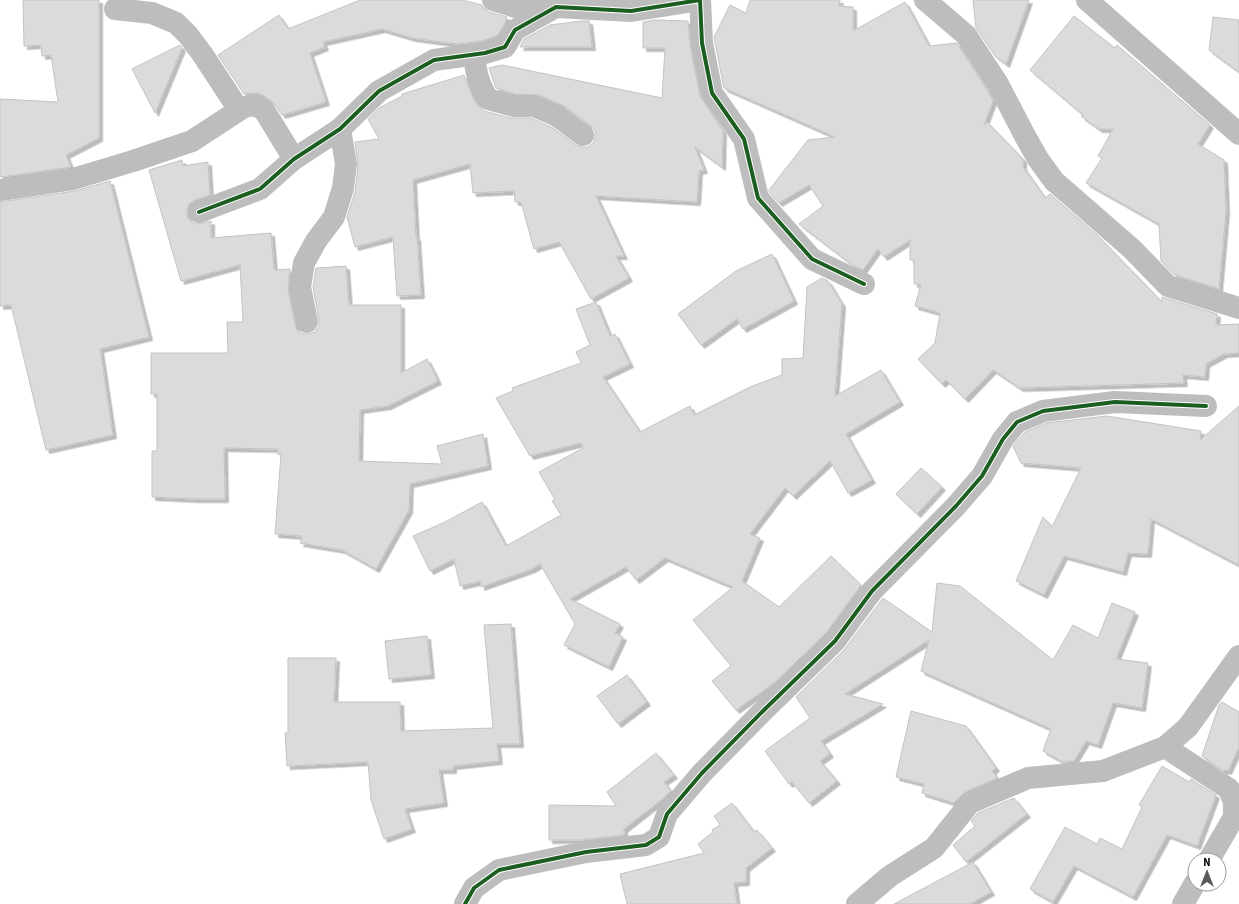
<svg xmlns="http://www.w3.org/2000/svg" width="1239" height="904" font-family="'Source Sans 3',sans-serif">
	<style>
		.building { fill: #dbdbdb; stroke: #c3c3c3; filter: url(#shadow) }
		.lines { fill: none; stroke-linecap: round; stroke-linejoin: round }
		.street { stroke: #bdbdbd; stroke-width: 22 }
		.cycleway-casing { stroke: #fff; stroke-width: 6 }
		.cycleway { stroke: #1b5e20; stroke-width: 4 }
	</style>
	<defs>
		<filter id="shadow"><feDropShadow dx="3.5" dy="3.5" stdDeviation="0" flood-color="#0004"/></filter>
	</defs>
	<rect width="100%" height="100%" fill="#fff"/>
	<g class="building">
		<path d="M 23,0 L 99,0 L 99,138 L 66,155 L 71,167 L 0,177 L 0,99 L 58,102 L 51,55 L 42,56 L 41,45 L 24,46 Z"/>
		<path d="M 360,0 L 462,0 L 482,5 L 484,9 L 489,12 L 507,17 L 505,23 L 497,36 L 482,41 L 457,44 L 412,38 L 382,29 L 323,42 L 325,47 L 310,53 L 326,102 L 282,115 L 274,103 L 261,94 L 253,93 L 244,94 L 218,55 L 279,15 L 288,29 Z"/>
		<path d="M 750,0 L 840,0 L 839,6 L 853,7 L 853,31 L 905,2 L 929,46 L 957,43 L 987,90 L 993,101 L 984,125 L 987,122 L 1023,159 L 1023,167 L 1045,198 L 1050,194 L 1096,234 L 1162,302 L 1162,297 L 1217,314 L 1216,325 L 1239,324 L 1239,353 L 1224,354 L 1206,364 L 1205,377 L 1183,375 L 1184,383 L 1020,388 L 993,370 L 965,399 L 946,380 L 942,384 L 918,359 L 935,343 L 940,313 L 915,306 L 921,284 L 914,284 L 914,260 L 910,260 L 910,240 L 884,257 L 878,249 L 863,270 L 854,266 L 799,224 L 823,206 L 809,185 L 779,203 L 769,192 L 769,190 L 808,140 L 835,137 L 724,88 L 714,37 L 730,5 L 746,13 Z"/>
		<path d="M 973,0 L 1029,0 L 1006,64 L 995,56 L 976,28 Z"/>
		<path d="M 1074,16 L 1115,48 L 1117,45 L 1210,125 L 1198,144 L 1224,160 L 1226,211 L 1219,289 L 1175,275 L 1161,261 L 1159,224 L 1086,183 L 1102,158 L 1098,156 L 1113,129 L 1099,129 L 1082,117 L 1082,114 L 1030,70 Z"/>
		<path d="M 1213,17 L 1239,20 L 1239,72 L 1209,50 Z"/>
		<path d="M 655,20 L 688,21 L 690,45 L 700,96 L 723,131 L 722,167 L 695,147 L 704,170 L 699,171 L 697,202 L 596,196 L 624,256 L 616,256 L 629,278 L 591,299 L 559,242 L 534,249 L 521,202 L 515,202 L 514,191 L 473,193 L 470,164 L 413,180 L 416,238 L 417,237 L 421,295 L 397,296 L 393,237 L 355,247 L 347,217 L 355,192 L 358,166 L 355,142 L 379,139 L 368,119 L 379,108 L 402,96 L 402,94 L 464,75 L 474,100 L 478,106 L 484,111 L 510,118 L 531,118 L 551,127 L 576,145 L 581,147 L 588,147 L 593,143 L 595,137 L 595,130 L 590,125 L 564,106 L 539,95 L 515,94 L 496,88 L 489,68 L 502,65 L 662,98 L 665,48 L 643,48 L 643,22 Z"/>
		<path d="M 581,21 L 589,21 L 592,47 L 520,47 L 524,39 L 550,25 Z"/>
		<path d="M 180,45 L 182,48 L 155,113 L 132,69 Z"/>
		<path d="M 182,160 L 183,166 L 208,162 L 210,195 L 195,200 L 189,204 L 187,210 L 187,216 L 191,222 L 197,224 L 211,221 L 211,238 L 271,233 L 274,270 L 290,269 L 288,289 L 295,324 L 297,330 L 303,334 L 309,334 L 315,332 L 319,326 L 319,320 L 313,287 L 316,268 L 346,266 L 349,305 L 401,305 L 401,373 L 427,359 L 438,381 L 388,406 L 360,410 L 359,461 L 442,464 L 437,446 L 483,434 L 488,466 L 410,484 L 409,510 L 376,569 L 342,550 L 300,543 L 302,536 L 275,534 L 281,454 L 278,455 L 278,449 L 224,448 L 225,499 L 195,499 L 152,497 L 152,451 L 157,451 L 157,394 L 151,394 L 151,353 L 228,353 L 227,322 L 243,322 L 240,265 L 181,281 L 149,170 Z"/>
		<path d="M 110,181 L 149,337 L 100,349 L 113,435 L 46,450 L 11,305 L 0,306 L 0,202 L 75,191 Z"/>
		<path d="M 772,254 L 794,301 L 743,329 L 737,319 L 701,345 L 678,314 L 736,271 Z"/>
		<path d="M 822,278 L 828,281 L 842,304 L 835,396 L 881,370 L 900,402 L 846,434 L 872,480 L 848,493 L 830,461 L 793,496 L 785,488 L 750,534 L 760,538 L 742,581 L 779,607 L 831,556 L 861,585 L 826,633 L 774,683 L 736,710 L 712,681 L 731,666 L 693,620 L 733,587 L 665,558 L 636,580 L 626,567 L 570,599 L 620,624 L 615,633 L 623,637 L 609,667 L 564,645 L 575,624 L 540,564 L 532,569 L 481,587 L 481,581 L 460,586 L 454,559 L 430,571 L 413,536 L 445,522 L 482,502 L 506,546 L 561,515 L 552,501 L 555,500 L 539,472 L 583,448 L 581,443 L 530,456 L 496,398 L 513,391 L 512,388 L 581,363 L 576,352 L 590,345 L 576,309 L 596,302 L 610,336 L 615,334 L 630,364 L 603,377 L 640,432 L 690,406 L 694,415 L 750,387 L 782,375 L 782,359 L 803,358 L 807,287 Z"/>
		<path d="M 1239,406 L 1239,565 L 1151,519 L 1148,554 L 1128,553 L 1123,572 L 1064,556 L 1044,595 L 1016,581 L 1043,517 L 1052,527 L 1081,468 L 1021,463 L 1013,446 L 1025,432 L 1046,423 L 1107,416 L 1201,431 L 1200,440 Z"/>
		<path d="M 921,468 L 942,487 L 917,514 L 896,494 Z"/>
		<path d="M 937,583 L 960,586 L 1053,660 L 1073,625 L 1098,638 L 1112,603 L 1135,612 L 1116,659 L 1148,663 L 1142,708 L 1113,703 L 1098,745 L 1086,741 L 1074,761 L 1063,762 L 1043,751 L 1051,729 L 921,671 L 929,640 L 845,694 L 883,704 L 821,741 L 830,754 L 820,761 L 837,781 L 809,803 L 792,782 L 789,784 L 765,751 L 810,718 L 796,697 L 844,650 L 883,598 L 932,632 Z"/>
		<path d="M 511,624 L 520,744 L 497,744 L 499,761 L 453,766 L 453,770 L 439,770 L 444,803 L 405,809 L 412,829 L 384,839 L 371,800 L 368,762 L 287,766 L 285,733 L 288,733 L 288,658 L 336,658 L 334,702 L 400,702 L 401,731 L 493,728 L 484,625 Z"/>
		<path d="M 427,636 L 431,675 L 389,679 L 385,641 Z"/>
		<path d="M 627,675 L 647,702 L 618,724 L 597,696 Z"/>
		<path d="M 1222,702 L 1239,712 L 1239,747 L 1228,771 L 1225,770 L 1224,771 L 1202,756 L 1219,705 Z"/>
		<path d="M 911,711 L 966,726 L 996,768 L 992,771 L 997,778 L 965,792 L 954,803 L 922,793 L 924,784 L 896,777 Z"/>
		<path d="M 656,753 L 674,775 L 664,782 L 671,791 L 665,797 L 624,829 L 624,835 L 581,840 L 549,840 L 549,805 L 616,806 L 607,792 Z"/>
		<path d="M 1162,766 L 1189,782 L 1191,779 L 1216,795 L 1197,846 L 1167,835 L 1133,897 L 1074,866 L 1053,902 L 1030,889 L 1065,827 L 1097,844 L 1100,838 L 1122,849 L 1142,807 L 1139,805 Z"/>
		<path d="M 1014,798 L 1027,814 L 966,862 L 953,845 L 975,826 L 971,821 L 978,813 Z"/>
		<path d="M 732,803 L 754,832 L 757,830 L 772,848 L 746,868 L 746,882 L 734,883 L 737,904 L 627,904 L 620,874 L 704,853 L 698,844 L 713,832 L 712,830 L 720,825 L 714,816 Z"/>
		<path d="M 973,862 L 991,892 L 970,904 L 894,904 Z"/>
	</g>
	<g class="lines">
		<g class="street">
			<path d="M 493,0 L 522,9 L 550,9"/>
			<path d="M 925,0 L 966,35 L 998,84 L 1025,136 L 1038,159 L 1054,181 L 1132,249 L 1168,286 L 1239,308"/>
			<path d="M 1087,0 L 1239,134"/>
			<path d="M 115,9 L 152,13 L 176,23 L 188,35 L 203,55 L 239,110"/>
			<path d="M 474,55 C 476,72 478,83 488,99 L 513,106 L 534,106 L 557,116 L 583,135"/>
			<path d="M 0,190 L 73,179 L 133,161 L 192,141 L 244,107 L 255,105 L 264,110 L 294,159"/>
			<path d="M 199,212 L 260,189 L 294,159 L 340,129 L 379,91 L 434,60 L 485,53 L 505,47 L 515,30 L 556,7 L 631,11 L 700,0 L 702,43 L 712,93 L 744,139 L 758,198 L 812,259 L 864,284"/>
			<path d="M 307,322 L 300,287 L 304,263 L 316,241 L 334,217 L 343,188 L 346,164 L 340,129"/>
			<path d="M 1165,747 L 1229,789 L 1234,802 L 1234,817 L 1209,860"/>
			<path d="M 465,904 L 474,888 L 499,870 L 586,852 L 646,845 L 659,837 L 667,814 L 702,773 L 765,709 L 835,641 L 872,591 L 956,506 L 982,476 L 1003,439 L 1017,422 L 1043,411 L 1115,402 L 1206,406"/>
			<path d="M 857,904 L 890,876 L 934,848 L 970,803 L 1028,778 L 1103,771 L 1165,747 L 1188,727 L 1239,656"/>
			<path d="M 1183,904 L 1195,883"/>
		</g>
		<g class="cycleway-casing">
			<g id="cycleway">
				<path d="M 199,212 L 260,189 L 294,159 L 340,129 L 379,91 L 434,60 L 485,53 L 505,47 L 515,30 L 556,7 L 631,11 L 700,0 L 702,43 L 712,93 L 744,139 L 758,198 L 812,259 L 864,284"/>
				<path d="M 465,904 L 474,888 L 499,870 L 586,852 L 646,845 L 659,837 L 667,814 L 702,773 L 765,709 L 835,641 L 872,591 L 956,506 L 982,476 L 1003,439 L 1017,422 L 1043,411 L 1115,402 L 1206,406"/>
			</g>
		</g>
		<use href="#cycleway" class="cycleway"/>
	</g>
	<g transform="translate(1207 872)"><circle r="19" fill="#ffffff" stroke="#999999"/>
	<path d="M0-3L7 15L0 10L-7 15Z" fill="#595959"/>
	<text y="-6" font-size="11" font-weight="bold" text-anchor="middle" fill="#000000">N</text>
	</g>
</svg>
